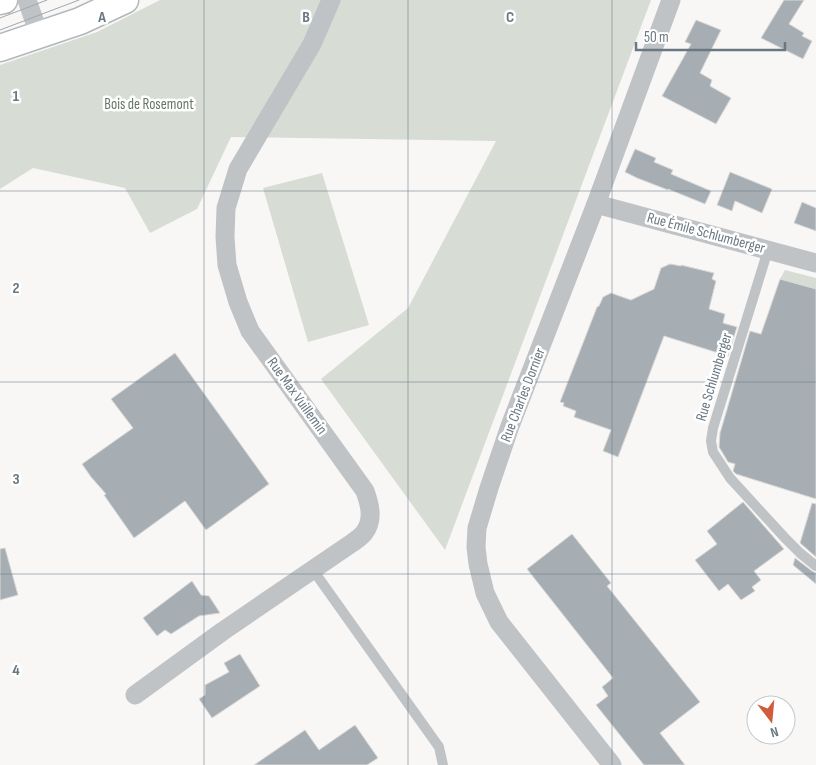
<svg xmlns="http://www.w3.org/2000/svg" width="816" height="765" font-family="'Sofia Sans Condensed',sans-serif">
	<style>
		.green { fill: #d7dcd5 }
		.building { fill: #a7aeb3; stroke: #d9d9d8 }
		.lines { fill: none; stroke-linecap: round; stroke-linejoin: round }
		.secondary-casing { stroke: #b2b7bb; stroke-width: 29 }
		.lane { stroke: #bfc3c6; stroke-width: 10 }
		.street { stroke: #bfc3c6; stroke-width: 19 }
		.secondary { stroke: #fff; stroke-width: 26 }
		.tram { stroke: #a1a7ac; stroke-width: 1 }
		.grid { fill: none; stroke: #6a7883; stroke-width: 1; stroke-opacity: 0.55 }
		.labels { text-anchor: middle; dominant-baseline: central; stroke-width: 5; stroke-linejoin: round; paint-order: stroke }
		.park-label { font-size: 15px; fill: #677664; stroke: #fff }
		.street-label { font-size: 15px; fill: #6a7883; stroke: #fff }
		.grid-label { font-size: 16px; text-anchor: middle; font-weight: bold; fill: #6a7883; stroke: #fff; stroke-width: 5; stroke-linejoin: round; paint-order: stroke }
	</style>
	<rect width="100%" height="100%" fill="#f8f7f5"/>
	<g class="green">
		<path d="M 160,0 L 651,0 L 445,550 L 321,379 L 408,308 L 496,141 L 231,137 L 197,209 L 150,233 L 125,188 L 33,168 L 0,189 L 0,65 L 97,32 Z"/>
		<path d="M 322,173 L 369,325 L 308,342 L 263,188 Z"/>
		<path d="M 785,270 L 816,278 L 816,289 L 780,279 Z"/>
	</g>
	<g class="building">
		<path d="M 784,0 L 804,0 L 789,24 L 804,33 L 802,36 L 812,41 L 803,59 L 761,38 Z"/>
		<path d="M 696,20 L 721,30 L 700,73 L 712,80 L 710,86 L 731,98 L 716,124 L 662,96 L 691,44 L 685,42 Z"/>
		<path d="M 635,149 L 656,158 L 654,162 L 673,170 L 671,174 L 711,191 L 705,204 L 668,189 L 668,190 L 637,178 L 625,172 Z"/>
		<path d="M 730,172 L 772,189 L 762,213 L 735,201 L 732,211 L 717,205 Z"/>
		<path d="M 802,202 L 816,208 L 816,231 L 794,223 Z"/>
		<path d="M 670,264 L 681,266 L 681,265 L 714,273 L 712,279 L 716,281 L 709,309 L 725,314 L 723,323 L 737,327 L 728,356 L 664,336 L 618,457 L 603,451 L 611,430 L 574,417 L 576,411 L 563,406 L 564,403 L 560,402 L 597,307 L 599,306 L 603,297 L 611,293 L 631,300 L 654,289 L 661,268 Z"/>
		<path d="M 780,279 L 816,289 L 816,499 L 736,474 L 733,471 L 735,464 L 728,462 L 719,447 L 720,433 L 750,331 L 761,334 Z"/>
		<path d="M 175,353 L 269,484 L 206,530 L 185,501 L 134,538 L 104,495 L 106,494 L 91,477 L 82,464 L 133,428 L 111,399 Z"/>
		<path d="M 743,502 L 784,549 L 754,571 L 761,580 L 752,587 L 755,591 L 741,600 L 728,584 L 719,591 L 695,560 L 717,544 L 707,531 Z"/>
		<path d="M 812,503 L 816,504 L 816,557 L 800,543 Z"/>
		<path d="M 572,534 L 611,583 L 607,586 L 700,702 L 660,733 L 685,765 L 644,765 L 596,705 L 608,696 L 602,687 L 613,678 L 527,569 Z"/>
		<path d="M 5,548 L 18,595 L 0,600 L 0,549 Z"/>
		<path d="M 795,558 L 812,571 L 816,573 L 816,584 L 793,565 Z"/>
		<path d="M 192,581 L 201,595 L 209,596 L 220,613 L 199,616 L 171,634 L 165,630 L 157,636 L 143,618 Z"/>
		<path d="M 240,654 L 260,686 L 212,718 L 199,699 L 205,695 L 205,685 L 229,672 L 224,663 Z"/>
		<path d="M 355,725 L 378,758 L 367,765 L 254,765 L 305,730 L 319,750 Z"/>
	</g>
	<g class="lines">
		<g class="secondary-casing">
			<g id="secondary">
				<path d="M 0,1 L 4,0"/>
				<path d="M 0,48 L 80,21 L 125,0"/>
			</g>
		</g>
		<g class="lane">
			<path d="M 768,250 L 713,428 L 711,441 L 713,452 L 730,478 L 785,538 L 800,553 L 816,566"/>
			<path d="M 313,570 L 439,747 L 443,765"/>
		</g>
		<g class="street">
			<path d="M 27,0 L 39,34"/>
			<path d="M 596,204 L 816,263"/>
			<path d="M 135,695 L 223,631 L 352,543 C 356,540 361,537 364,533 C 374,520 370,505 365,491 L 250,331 L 238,302 L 227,265 L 225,237 L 226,208 L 238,169 L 312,44 L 331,0"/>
			<path d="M 612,765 L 499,622 L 485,593 L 478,564 L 476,547 L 477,528 L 489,488 L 510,426 L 596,204 L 671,0"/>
		</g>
		<use href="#secondary" class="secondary"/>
		<g class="tram">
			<path d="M 0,18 L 47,0"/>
			<path d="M 0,30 L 79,0"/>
		</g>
	</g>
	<path class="grid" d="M 204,0 L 204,765M 408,0 L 408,765M 612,0 L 612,765M 0,191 L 816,191M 0,382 L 816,382M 0,574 L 816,574"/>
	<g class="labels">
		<g class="park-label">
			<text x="149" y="104">Bois de Rosemont</text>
		</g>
		<g class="street-label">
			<text transform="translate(706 233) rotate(15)">Rue Émile Schlumberger</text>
			<text transform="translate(714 377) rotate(-73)">Rue Schlumberger</text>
			<text transform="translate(523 395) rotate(-69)">Rue Charles Dornier</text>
			<text transform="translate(297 396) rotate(54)">Rue Max Vuillemin</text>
		</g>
	</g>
	<g class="grid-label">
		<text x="102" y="22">A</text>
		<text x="306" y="22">B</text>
		<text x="510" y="22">C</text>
		<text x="16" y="101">1</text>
		<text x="16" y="293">2</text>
		<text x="16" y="484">3</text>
		<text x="16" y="675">4</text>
	</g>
	<g transform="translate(771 720) rotate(164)"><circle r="24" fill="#ffffff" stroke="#c3c9cd"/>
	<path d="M0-4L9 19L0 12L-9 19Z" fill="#d15c3c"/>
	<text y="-8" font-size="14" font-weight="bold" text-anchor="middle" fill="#6a7883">N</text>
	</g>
	<path d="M636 42v8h149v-8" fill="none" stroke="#6a7883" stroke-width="2.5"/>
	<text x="644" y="42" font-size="15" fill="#6a7883" stroke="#ffffff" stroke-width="4" paint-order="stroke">50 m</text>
</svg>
